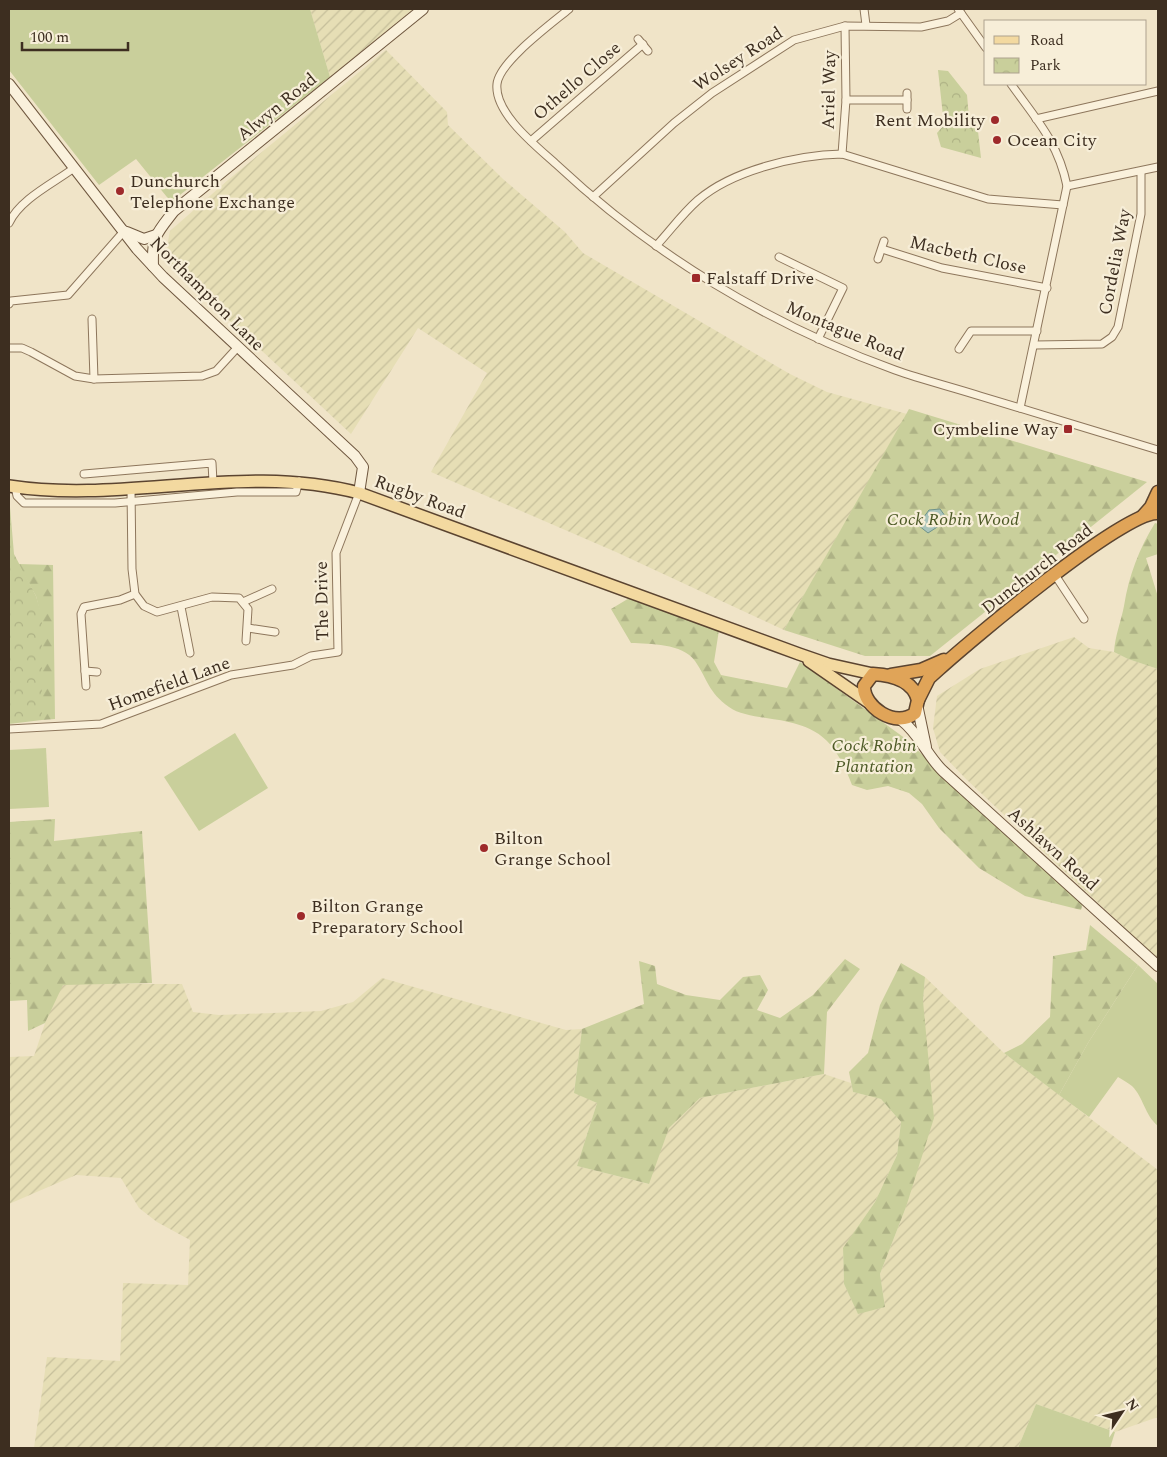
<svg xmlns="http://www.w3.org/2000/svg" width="1167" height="1457" font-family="Spectral,serif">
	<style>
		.farmland { fill: url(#farmland-furrows) }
		.grass { fill: #c9cf9b }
		.forest { fill: url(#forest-firs) }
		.park { fill: url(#park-crowns) }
		.water { fill: url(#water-ripples); stroke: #6f938a }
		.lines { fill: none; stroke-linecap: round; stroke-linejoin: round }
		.street-casing { stroke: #8d765c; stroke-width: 9 }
		.secondary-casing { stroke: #6f573f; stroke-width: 12 }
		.primary-casing { stroke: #5b4430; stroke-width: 14 }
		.highway-casing { stroke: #5b4430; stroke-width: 15 }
		.street { stroke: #faf1dc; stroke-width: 7 }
		.secondary { stroke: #faf1dc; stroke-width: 10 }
		.primary { stroke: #f3d9a0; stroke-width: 11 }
		.highway { stroke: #e0a458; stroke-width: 12 }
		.poi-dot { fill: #9e2a2b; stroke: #f7eed8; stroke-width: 2 }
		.labels { text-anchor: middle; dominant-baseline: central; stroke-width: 4.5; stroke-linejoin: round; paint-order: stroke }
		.street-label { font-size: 18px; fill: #3d2e20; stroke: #f7eed8 }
		.poi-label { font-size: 18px; fill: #3d2e20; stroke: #f7eed8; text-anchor: start }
		.park-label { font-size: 18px; font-style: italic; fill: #4d5a26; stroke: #f7eed8 }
	</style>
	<defs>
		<pattern id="farmland-furrows" width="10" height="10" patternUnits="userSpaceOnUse" patternTransform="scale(1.25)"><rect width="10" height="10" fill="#e6deb5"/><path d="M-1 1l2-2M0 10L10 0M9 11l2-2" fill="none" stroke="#c6bf9b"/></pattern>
		<pattern id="forest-firs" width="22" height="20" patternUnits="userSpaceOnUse" patternTransform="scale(1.25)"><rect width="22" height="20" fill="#c9cf9b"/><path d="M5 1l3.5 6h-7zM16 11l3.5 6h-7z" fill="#aeb285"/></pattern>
		<pattern id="park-crowns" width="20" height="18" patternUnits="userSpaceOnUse" patternTransform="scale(1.25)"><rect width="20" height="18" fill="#c9cf9b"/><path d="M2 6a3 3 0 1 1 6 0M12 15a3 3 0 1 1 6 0" fill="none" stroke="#aeb285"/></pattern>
		<pattern id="water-ripples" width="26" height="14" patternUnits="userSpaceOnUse" patternTransform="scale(1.25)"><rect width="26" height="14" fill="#a9c4bc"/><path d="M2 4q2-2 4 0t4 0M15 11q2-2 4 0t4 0" fill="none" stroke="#8ba098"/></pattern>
	</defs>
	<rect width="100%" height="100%" fill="#f0e4c8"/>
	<g class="farmland">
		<path d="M 310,9 L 413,9 L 330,77 Z"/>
		<path d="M 386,50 L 447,112 L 448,125 L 503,179 L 565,232 L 583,253 L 790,374 L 827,392 L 907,414 L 784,630 L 616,552 L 431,472 L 487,373 L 418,328 L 351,434 L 171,266 L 167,246 L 170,231 L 228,180 Z"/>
		<path d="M 1074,637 L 1089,648 L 1114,652 L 1128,659 L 1158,669 L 1158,959 L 967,780 L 940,752 L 933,728 L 937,696 L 980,669 Z"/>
		<path d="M 925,977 L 1004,1053 L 1158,1170 L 1158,1417 L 1115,1432 L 1036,1404 L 1018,1448 L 34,1448 L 47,1357 L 120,1361 L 123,1283 L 188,1285 L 190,1240 L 157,1222 L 139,1208 L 121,1178 L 76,1175 L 9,1204 L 9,1057 L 34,1056 L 45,1023 L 62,984 L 182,984 L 193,1012 L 219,1015 L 321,1011 L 353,1002 L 382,978 L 566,1030 L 582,1029 L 574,1092 L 597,1103 L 577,1166 L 648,1184 L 669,1128 L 700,1098 L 824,1074 L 851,1083 L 853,1092 L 881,1099 L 901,1122 L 897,1155 L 875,1202 L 843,1249 L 844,1284 L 858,1313 L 885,1307 L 880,1274 L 906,1207 Z"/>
	</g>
	<g class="grass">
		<path d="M 9,9 L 310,9 L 330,77 L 171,202 L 136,159 L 99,185 L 9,70 Z"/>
		<path d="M 235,733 L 268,788 L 199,831 L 164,777 Z"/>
		<path d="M 46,748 L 49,807 L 9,809 L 9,750 Z"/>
		<path d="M 1138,965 L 1158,984 L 1158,1126 C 1144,1114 1144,1098 1132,1086 C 1128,1083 1123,1080 1118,1077 L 1089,1117 L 1059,1095 L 1088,1043 Z"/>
		<path d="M 1036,1404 L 1115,1432 L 1110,1448 L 1018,1448 Z"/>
	</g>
	<g class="forest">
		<path d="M 909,409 L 1147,482 L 930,656 L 865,656 L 784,630 Z"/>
		<path d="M 1155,523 L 1158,524 L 1158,554 L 1146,558 L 1158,597 L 1158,669 L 1128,659 L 1114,652 C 1115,635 1121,622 1124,606 C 1129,575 1139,549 1155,523 Z"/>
		<path d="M 18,564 L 53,565 L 55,719 L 42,720 L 41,616 L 36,596 Z"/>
		<path d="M 631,597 L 719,630 L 714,662 L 721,675 L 787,688 L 800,662 L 906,739 L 999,829 L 1048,869 L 1083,903 L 1081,910 L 1025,896 L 979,868 L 939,828 L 922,804 L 909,793 L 888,786 L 867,790 L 852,785 C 833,736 817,725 766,718 C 754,716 738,714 729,707 C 708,692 708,680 695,661 C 682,643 650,644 631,643 L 611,609 Z"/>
		<path d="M 55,819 L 54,841 L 142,831 L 152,983 L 63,985 L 45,1023 L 28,1031 L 27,1000 L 9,1001 L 9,822 Z"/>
		<path d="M 1090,925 L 1138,965 L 1088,1043 L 1059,1095 L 1004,1053 L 1022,1044 L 1050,1017 L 1053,956 L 1086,950 Z"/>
		<path d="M 845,959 L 860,969 L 827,1012 L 824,1074 L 700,1098 L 669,1128 L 649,1184 L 577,1166 L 597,1103 L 574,1093 L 582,1029 L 644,1004 L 639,961 L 655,966 L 657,984 L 686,995 L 720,1000 L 743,977 L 760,975 L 768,990 L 757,1010 L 780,1018 L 813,995 Z"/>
		<path d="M 901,963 L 925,977 L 923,1001 L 934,1118 L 906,1207 L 880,1274 L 885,1307 L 858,1314 L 844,1284 L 843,1248 L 875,1202 L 897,1155 L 901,1122 L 881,1099 L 853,1092 L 849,1072 L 868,1053 L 880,1005 Z"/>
	</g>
	<g class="park">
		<path d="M 938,70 L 948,71 L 967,95 L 969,118 L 977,122 L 981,158 L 941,147 L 937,133 L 944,125 Z"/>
		<path d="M 9,495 L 14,554 L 36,596 L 42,616 L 42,720 L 9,724 Z"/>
	</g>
	<path class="water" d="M 940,509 L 948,520 L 928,533 L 918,525 L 929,510 Z"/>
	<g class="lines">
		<g class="street-casing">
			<g id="street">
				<path d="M 569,9 C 551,24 499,62 497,84 C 494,113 536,146 556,164 C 653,255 770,325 895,370 C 923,380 952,387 980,396 C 1039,414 1099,432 1158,450"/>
				<path d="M 864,9 L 866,25"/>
				<path d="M 958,9 L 986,48"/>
				<path d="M 638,39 L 648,51"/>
				<path d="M 1011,84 C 1036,119 1058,142 1067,186 L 1020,408"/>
				<path d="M 846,100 L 907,100"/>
				<path d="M 907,109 L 907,93"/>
				<path d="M 1036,119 L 1158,91"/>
				<path d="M 531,141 L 643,44"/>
				<path d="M 842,154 L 846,100 L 845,26"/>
				<path d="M 1067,186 L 1158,167"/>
				<path d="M 593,197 L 674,123 L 712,93 L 794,40 L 845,26 L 921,27 L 948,21 L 961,13"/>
				<path d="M 9,223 C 20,199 54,183 74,168"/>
				<path d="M 656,246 C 670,231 682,214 698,200 C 733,170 797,155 842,154 L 988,199 L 1063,205"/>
				<path d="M 882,249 L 942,268 L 1047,288"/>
				<path d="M 779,257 L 843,288 L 818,339"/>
				<path d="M 878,259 L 884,241"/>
				<path d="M 9,304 L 11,301 L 68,295 L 125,230"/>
				<path d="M 92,319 L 94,379"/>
				<path d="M 1035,345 L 1102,344 L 1112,337 L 1118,327 L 1141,214 L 1141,172"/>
				<path d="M 9,348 L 22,348 L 31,352 L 75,376 L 94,379 L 202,376 L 216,371 L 237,348"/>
				<path d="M 959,349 L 971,331 L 1037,331"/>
				<path d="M 84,474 L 212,463 L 213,482"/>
				<path d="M 15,487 L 17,496 L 24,503 L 115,503 L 237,492 L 296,492 L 299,481"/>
				<path d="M 131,489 L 132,569 L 135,594 L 144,606 L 157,612 L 212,597 L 239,598 L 248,609 L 246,641"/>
				<path d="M 1055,575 L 1084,619"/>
				<path d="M 243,602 L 272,589"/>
				<path d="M 181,607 L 190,653"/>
				<path d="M 248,628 L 275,632"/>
				<path d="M 85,671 L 97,672"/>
				<path d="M 86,686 L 81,614 L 84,607 L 120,600 L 135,594"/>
				<path d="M 9,729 L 101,724 L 231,675 L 293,665 L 311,656 L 338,652 L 336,553 L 359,493"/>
			</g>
		</g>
		<g class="secondary-casing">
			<g id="secondary">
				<path d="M 9,84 L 137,249 L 163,277 L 355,456 L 363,467 L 359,493"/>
				<path d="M 127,232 L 144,239 L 156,235"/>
				<path d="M 153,266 C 152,236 156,234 174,211 L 423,9"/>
				<path d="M 918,709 L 926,747"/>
				<path d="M 901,720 C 919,733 927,756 943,771 L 1158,966"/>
			</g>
		</g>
		<g class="primary-casing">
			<g id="primary">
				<path d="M 9,486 C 126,504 243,462 359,493 L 799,654 L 828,664 L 873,674"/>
				<path d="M 809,661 L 871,704"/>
			</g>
		</g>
		<g class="highway-casing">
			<g id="highway">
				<path d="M 1143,516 L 1151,507 L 1158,492"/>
				<path d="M 873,674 C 891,675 913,680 918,700 L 915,713 C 896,729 863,707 864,686 Z"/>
				<path d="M 891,675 L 921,670 L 944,660"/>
				<path d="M 918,700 L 929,678 L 939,669 C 970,641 1125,510 1158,513"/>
			</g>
		</g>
		<use href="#street" class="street"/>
		<use href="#secondary" class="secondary"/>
		<use href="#primary" class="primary"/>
		<use href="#highway" class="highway"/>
	</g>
	<g class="poi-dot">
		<circle cx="995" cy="120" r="5"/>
		<circle cx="997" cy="140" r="5"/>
		<circle cx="120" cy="191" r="5"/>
		<rect x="691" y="273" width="10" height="10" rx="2.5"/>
		<rect x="1063" y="424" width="10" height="10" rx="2.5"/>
		<circle cx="484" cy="848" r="5"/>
		<circle cx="301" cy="916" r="5"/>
	</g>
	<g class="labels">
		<g class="street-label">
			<text transform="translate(738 59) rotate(-33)">Wolsey Road</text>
			<text transform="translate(577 81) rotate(-41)">Othello Close</text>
			<text transform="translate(829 90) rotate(-89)">Ariel Way</text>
			<text transform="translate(277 107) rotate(-39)">Alwyn Road</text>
			<text transform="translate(968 255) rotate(13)">Macbeth Close</text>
			<text transform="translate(1115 262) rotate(-79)">Cordelia Way</text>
			<text transform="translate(207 294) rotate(45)">Northampton Lane</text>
			<text transform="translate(845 331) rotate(23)">Montague Road</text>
			<text transform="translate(420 497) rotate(20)">Rugby Road</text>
			<text transform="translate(1037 569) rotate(-38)">Dunchurch Road</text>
			<text transform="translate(322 601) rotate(-91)">The Drive</text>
			<text transform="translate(169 684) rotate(-20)">Homefield Lane</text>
			<text transform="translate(1053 849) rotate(42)">Ashlawn Road</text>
		</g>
		<g class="poi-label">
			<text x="985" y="120" text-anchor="end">Rent Mobility</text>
			<text x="1007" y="140">Ocean City</text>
			<text x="130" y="181">Dunchurch<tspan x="130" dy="21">Telephone Exchange</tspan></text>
			<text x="706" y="278">Falstaff Drive</text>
			<text x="1058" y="429" text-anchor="end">Cymbeline Way</text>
			<text x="494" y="838">Bilton<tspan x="494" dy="21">Grange School</tspan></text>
			<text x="311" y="906">Bilton Grange<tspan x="311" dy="21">Preparatory School</tspan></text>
		</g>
		<g class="park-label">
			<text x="953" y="519">Cock Robin Wood</text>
			<text x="874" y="745">Cock Robin<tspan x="874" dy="21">Plantation</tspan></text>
		</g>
	</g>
	<rect width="1167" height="1457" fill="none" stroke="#3d2e20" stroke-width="20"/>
	<rect x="984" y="20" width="162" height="65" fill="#f7eed8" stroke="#ada18e"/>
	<rect x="994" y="36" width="25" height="8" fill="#f3d9a0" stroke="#ada18e"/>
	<text x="1030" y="45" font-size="15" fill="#3d2e20">Road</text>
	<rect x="994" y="58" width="25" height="15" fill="url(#park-crowns)" stroke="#ada18e"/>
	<text x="1030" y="70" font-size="15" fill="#3d2e20">Park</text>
	<g transform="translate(1122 1412) rotate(55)" stroke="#f7eed8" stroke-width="4" paint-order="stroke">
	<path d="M0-4L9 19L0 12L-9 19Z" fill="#3d2e20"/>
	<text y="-8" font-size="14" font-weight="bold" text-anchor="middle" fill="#3d2e20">N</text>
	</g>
	<path d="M22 42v8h106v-8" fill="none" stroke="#3d2e20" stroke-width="2.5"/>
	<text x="30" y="42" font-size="15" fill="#3d2e20" stroke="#f7eed8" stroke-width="4" paint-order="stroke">100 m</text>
</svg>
